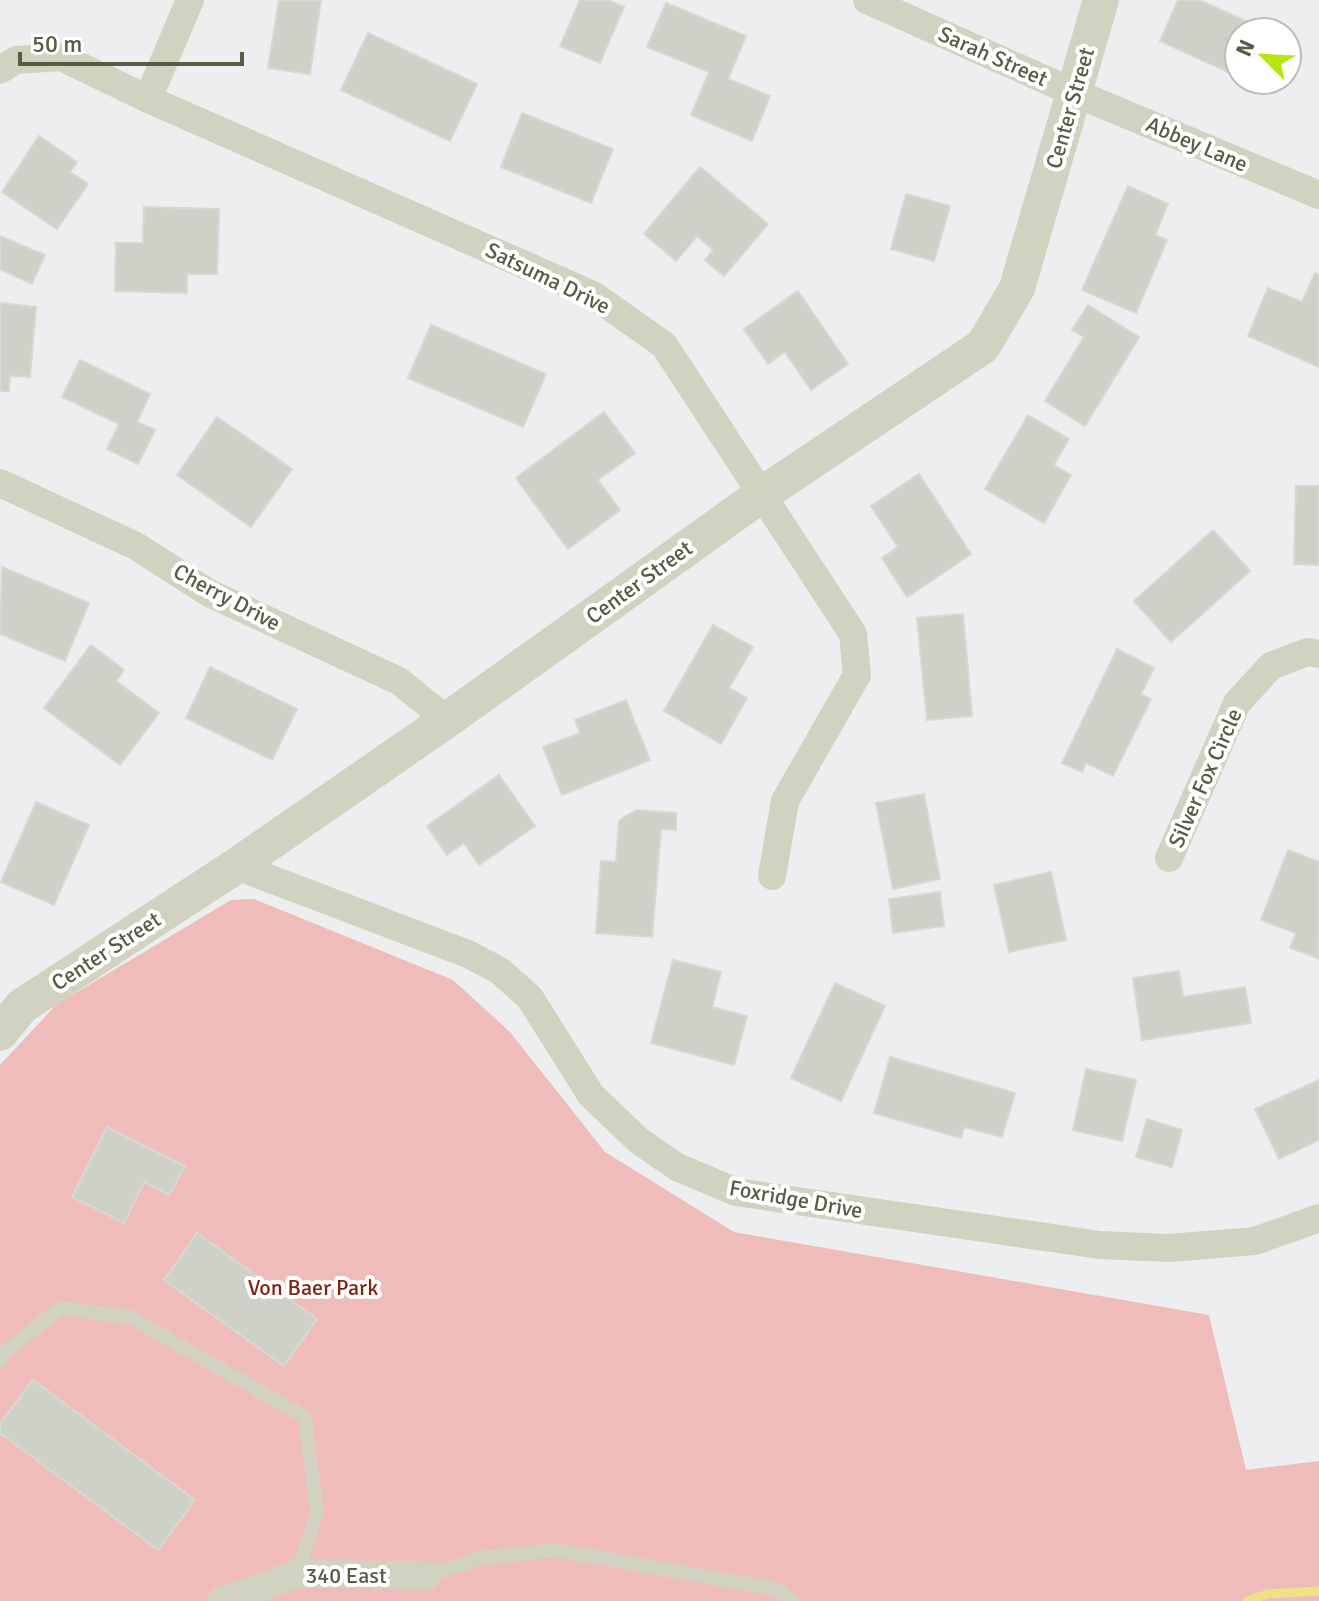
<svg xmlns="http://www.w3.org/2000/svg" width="1319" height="1601" font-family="Signika,sans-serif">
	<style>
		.green { fill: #f0bcb9 }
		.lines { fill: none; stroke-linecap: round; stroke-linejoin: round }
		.stream { stroke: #efe185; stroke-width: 9 }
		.building { fill: #ced1c7; stroke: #d6d9d1; stroke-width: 2 }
		.service { stroke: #d1d3c0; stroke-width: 14 }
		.minor { stroke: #d1d3c0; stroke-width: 28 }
		.tertiary { stroke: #d1d3c0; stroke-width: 36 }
		.labels { text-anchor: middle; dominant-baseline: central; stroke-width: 8; stroke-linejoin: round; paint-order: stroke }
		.street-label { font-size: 22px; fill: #585c45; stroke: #fff }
		.park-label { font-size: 22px; fill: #7f2513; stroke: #fff }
	</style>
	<rect width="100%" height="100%" fill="#edeef0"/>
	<path class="green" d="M 254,899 L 453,980 L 510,1032 L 605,1152 L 734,1232 L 1209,1315 L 1246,1470 L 1319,1461 L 1319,1601 L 0,1601 L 0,1065 L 57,1004 L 231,900 Z"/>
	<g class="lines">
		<path class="stream" d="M 1247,1601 L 1268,1594 L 1319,1591"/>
	</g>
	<g class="building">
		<path d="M 279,0 L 321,0 L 310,74 L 268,68 Z"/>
		<path d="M 580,0 L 608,0 L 624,7 L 600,63 L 560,46 Z"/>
		<path d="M 1178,0 L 1199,0 L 1268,31 L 1239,32 L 1239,77 L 1160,41 Z"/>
		<path d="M 666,3 L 746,36 L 728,79 L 770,96 L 752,141 L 691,115 L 709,72 L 647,47 Z"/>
		<path d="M 368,33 L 477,84 L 450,141 L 341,90 Z"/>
		<path d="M 522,113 L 613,149 L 591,203 L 501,167 Z"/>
		<path d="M 39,136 L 77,162 L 70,172 L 88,184 L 57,229 L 2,192 Z"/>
		<path d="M 700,167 L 768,224 L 724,276 L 705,260 L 713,250 L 697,236 L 676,261 L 644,234 Z"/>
		<path d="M 1128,186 L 1168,204 L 1155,235 L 1167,240 L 1136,313 L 1082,290 Z"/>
		<path d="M 906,194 L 950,206 L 934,261 L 891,249 Z"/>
		<path d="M 144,207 L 219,209 L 217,274 L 187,274 L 187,293 L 115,291 L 116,243 L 143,243 Z"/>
		<path d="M 0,236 L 45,255 L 32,284 L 0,269 Z"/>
		<path d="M 1315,273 L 1319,275 L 1319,367 L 1248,336 L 1268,288 L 1302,302 Z"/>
		<path d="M 798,291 L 848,364 L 811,390 L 785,352 L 768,364 L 744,329 Z"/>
		<path d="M 0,303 L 36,307 L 30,377 L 10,376 L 9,391 L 0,391 Z"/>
		<path d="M 1088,305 L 1139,337 L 1085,426 L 1045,401 L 1084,337 L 1072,330 Z"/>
		<path d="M 431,325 L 546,374 L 523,427 L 408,378 Z"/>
		<path d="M 80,360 L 150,394 L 137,422 L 155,430 L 138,464 L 107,449 L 119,424 L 62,397 Z"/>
		<path d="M 604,412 L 635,453 L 598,480 L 620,510 L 568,549 L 516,478 Z"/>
		<path d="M 1028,415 L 1069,439 L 1054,465 L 1071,475 L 1044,523 L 985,489 Z"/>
		<path d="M 217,417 L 292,469 L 251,527 L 177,475 Z"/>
		<path d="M 919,474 L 971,554 L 907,597 L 882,558 L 898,547 L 871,506 Z"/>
		<path d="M 1296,486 L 1319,486 L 1319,565 L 1294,564 Z"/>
		<path d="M 1213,530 L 1250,571 L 1171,642 L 1134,601 Z"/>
		<path d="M 2,567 L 89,603 L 65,661 L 0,634 Z"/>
		<path d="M 963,614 L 972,716 L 927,720 L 917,618 Z"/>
		<path d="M 713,625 L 753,647 L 729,688 L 747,698 L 721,744 L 664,711 Z"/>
		<path d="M 91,645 L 124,670 L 116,681 L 159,713 L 120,765 L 44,708 Z"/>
		<path d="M 1117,649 L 1154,668 L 1141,694 L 1151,699 L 1113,776 L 1086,763 L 1082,772 L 1062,763 Z"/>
		<path d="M 210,667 L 297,709 L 272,760 L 186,718 Z"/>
		<path d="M 626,700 L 650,760 L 562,795 L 543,747 L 580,733 L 575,720 Z"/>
		<path d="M 499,775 L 535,826 L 479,865 L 464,843 L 447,855 L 427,826 Z"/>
		<path d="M 924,794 L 940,879 L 893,889 L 876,803 Z"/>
		<path d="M 36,802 L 89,825 L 54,905 L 1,882 Z"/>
		<path d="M 637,810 L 676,813 L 676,830 L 661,829 L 652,937 L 596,933 L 601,861 L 616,862 L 619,820 Z"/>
		<path d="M 1288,850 L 1319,862 L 1318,958 L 1290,948 L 1296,933 L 1261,920 Z"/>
		<path d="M 1051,872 L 1066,940 L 1009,952 L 994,885 Z"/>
		<path d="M 940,892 L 944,926 L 893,933 L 889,899 Z"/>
		<path d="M 673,960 L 721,972 L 712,1007 L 747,1016 L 734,1065 L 651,1043 Z"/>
		<path d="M 1179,971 L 1183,997 L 1245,987 L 1251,1023 L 1142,1040 L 1133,978 Z"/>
		<path d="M 835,983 L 885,1006 L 841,1101 L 791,1078 Z"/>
		<path d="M 890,1057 L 1015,1093 L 1002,1137 L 964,1127 L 961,1138 L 874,1113 Z"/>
		<path d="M 1086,1069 L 1136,1080 L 1122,1141 L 1073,1130 Z"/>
		<path d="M 1319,1080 L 1319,1140 L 1279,1159 L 1255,1109 Z"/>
		<path d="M 1147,1119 L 1182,1130 L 1172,1167 L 1136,1157 Z"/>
		<path d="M 107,1127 L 185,1166 L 169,1195 L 144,1182 L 124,1223 L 72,1197 Z"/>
		<path d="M 197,1233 L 317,1319 L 284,1366 L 164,1280 Z"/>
		<path d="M 33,1380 L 195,1500 L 158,1550 L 0,1433 L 0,1424 Z"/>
	</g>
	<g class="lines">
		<g class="service">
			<path d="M 0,1360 L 3,1354 L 60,1308 L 130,1317 L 305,1417 L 317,1512 L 297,1574"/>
			<path d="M 427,1575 L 481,1558 L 555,1550 L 776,1589 L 793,1601"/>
		</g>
		<g class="minor">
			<path d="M 867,0 L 1075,93 L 1319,195"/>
			<path d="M 0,70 L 16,60 L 61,57 L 148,99 L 593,295 L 664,345 L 853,634 L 857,675 L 785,801 L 772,876"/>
			<path d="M 148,99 L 190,0"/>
			<path d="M 0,483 L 136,546 L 209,593 L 399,681 L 447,720"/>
			<path d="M 1169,858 L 1237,703 L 1271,666 L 1307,652 L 1319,654"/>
			<path d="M 236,866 L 468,954 L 500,971 L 530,998 L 591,1095 L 638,1140 L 677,1167 L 736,1192 L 1100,1245 L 1169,1248 L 1255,1241 L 1319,1218"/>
			<path d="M 221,1601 L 297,1574 L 427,1575"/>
		</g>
		<path class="tertiary" d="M 0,1033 L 22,1006 L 236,866 L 447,720 L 761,495 L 983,346 L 1017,288 L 1101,0"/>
	</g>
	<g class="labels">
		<g class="street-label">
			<text transform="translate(993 56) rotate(24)">Sarah Street</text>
			<text transform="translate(1070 108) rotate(-74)">Center Street</text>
			<text transform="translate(1197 144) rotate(23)">Abbey Lane</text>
			<text transform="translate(548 278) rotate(26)">Satsuma Drive</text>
			<text transform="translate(639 582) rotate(-36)">Center Street</text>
			<text transform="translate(227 597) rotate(28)">Cherry Drive</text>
			<text transform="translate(1205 778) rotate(-66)">Silver Fox Circle</text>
			<text transform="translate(106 951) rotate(-33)">Center Street</text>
			<text transform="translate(796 1199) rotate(10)">Foxridge Drive</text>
			<text x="346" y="1575">340 East</text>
		</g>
		<g class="park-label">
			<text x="313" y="1287">Von Baer Park</text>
		</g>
	</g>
	<g transform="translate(1263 56) rotate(294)"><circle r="38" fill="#ffffff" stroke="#bcbeb5" stroke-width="2"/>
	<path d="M0-6L14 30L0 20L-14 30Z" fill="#b6e512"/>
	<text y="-12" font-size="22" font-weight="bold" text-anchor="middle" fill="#585c45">N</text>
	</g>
	<path d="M20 52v12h222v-12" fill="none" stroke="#585c45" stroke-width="4"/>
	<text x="32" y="52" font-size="24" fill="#585c45" stroke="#ffffff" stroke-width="6" paint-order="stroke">50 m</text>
</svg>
